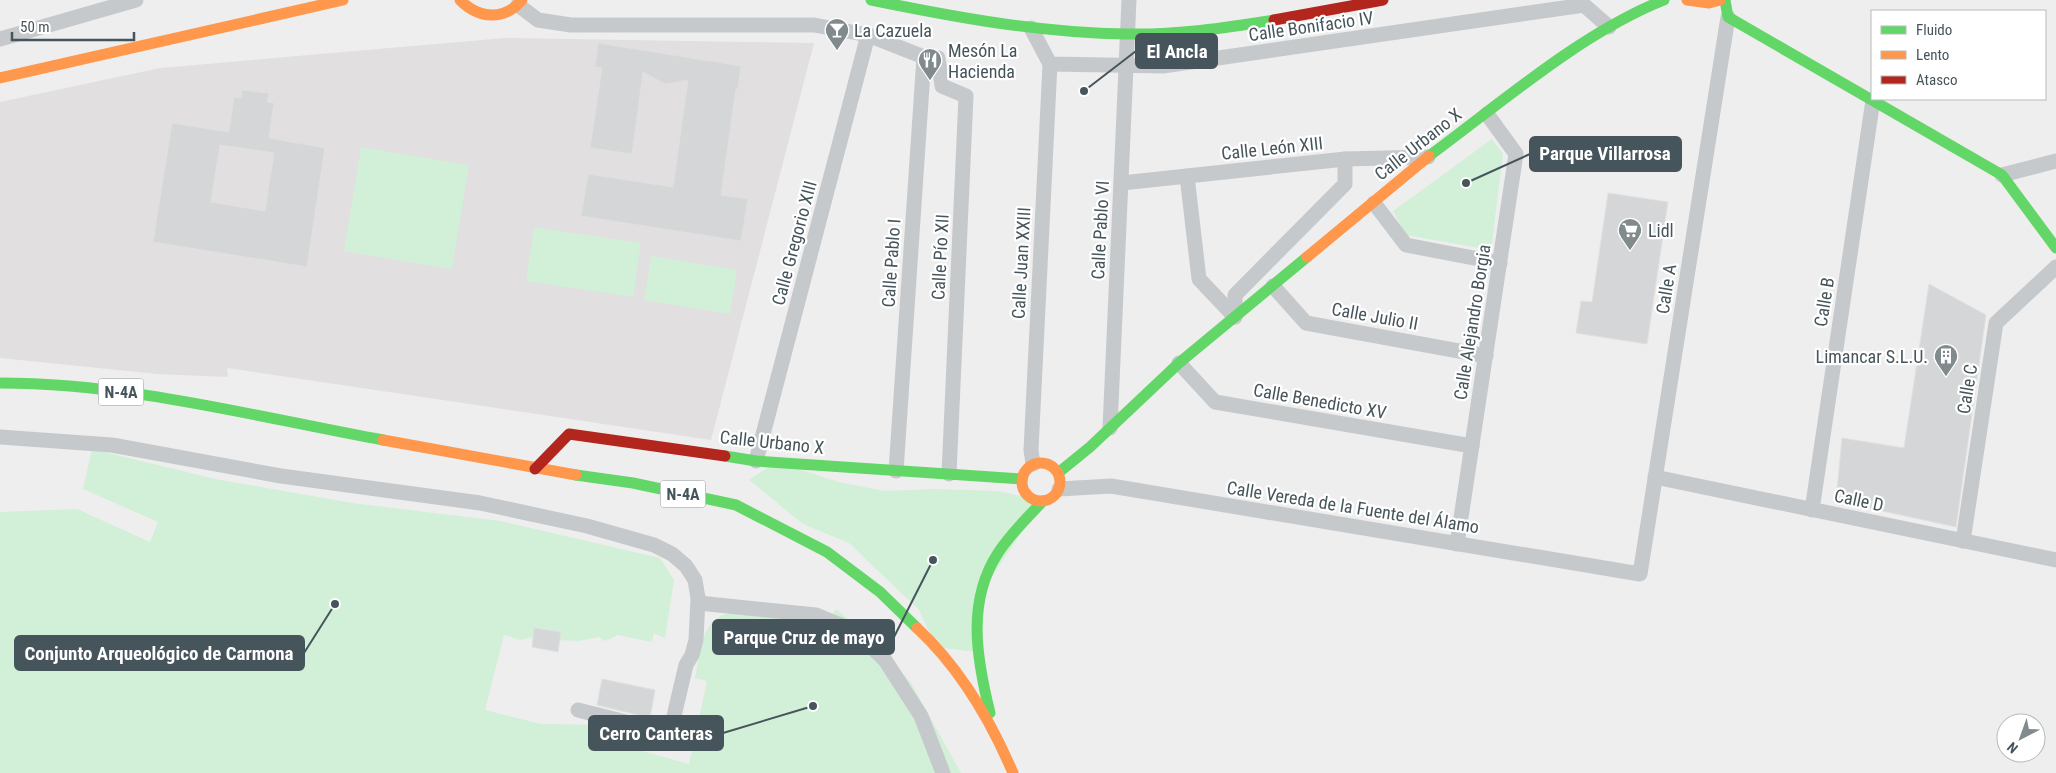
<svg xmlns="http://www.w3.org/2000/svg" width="2056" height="773" font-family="'Roboto Condensed',sans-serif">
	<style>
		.education { fill: #e1dfe0 }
		.green { fill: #d2efd7 }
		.building { fill: #d5d6d7; stroke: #e0e0e1; fill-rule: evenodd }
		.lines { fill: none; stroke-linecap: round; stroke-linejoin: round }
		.street { stroke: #c6c9cb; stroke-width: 15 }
		.fast { stroke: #63d668; stroke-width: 11 }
		.slow { stroke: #ff974d; stroke-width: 11 }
		.jam { stroke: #b3261e; stroke-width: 11 }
		.labels { text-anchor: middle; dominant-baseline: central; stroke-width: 4.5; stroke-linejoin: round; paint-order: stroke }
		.shield { fill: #fff; stroke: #7e888c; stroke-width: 1 }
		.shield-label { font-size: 16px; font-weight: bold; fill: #46555b }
		.street-label { font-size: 18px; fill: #46555b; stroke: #fff }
		.poi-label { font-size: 18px; fill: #46555b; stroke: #fff; text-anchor: start }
		.leader { fill: none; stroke: #46555b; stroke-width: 2 }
		.callout-dot { fill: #46555b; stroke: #fff; stroke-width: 2 }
		.callout { fill: #46555b; stroke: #46555b; stroke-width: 2 }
		.callout-label { font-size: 19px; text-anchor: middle; font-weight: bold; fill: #fff }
	</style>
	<rect width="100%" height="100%" fill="#efeeee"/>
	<path class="education" d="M 505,38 L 814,43 L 711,440 L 227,368 L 228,377 L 157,374 L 0,358 L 0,102 L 160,68 Z"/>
	<g class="green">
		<path d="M 1492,139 L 1503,154 L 1491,250 L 1406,235 L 1393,211 Z"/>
		<path d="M 361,147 L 469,165 L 452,269 L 344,251 Z"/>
		<path d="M 534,227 L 641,243 L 633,297 L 526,281 Z"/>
		<path d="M 651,256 L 737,270 L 730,314 L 644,300 Z"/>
		<path d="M 92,449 L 215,479 L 352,503 L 500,521 L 660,558 L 674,580 L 665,638 L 654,633 L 652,642 L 618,635 L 605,641 L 599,637 L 579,641 L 559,640 L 560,632 L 535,628 L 533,637 L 521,640 L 504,635 L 485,710 L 541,724 L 616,725 L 618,744 L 689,764 L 707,681 L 695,678 C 701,651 700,618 732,612 L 829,619 L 836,609 L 883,648 L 911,683 L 961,773 L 0,773 L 0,512 L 77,509 L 150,542 L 158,522 L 83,489 Z"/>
		<path d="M 776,462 L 839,482 L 884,491 L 935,489 L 998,491 L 1043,501 L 980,594 L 976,652 L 936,647 L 919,610 L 849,543 L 803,524 L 749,480 Z"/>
	</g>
	<g class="building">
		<path d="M 598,43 L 741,66 L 738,89 L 736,89 L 721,195 L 748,199 L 741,241 L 581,216 L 588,174 L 673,187 L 688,80 L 665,84 L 643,72 L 632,154 L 590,148 L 602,68 L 595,67 Z"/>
		<path d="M 242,90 L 269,93 L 267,102 L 274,103 L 269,138 L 325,148 L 307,267 L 153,242 L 172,123 L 229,132 L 234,97 L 241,98 ZM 220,145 L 274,153 L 265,211 L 211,202 Z"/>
		<path d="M 1608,193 L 1668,202 L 1647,344 L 1576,333 L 1581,301 L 1592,302 Z"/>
		<path d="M 1929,284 L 1986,315 L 1956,527 L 1836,501 L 1842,438 L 1904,448 Z"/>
		<path d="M 534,628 L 561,632 L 558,652 L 532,647 Z"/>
		<path d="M 602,679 L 655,690 L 650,718 L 597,705 Z"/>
	</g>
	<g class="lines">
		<g class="street">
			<path d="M 518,5 L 538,20 L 571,25 L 814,25 L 868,35 L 924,57 L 938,58 L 942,86 L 966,96 L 949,474"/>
			<path d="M 1031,28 L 1050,64 L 1163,66 L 1584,5 L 1609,27"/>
			<path d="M 0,39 L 136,0"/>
			<path d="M 2002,175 L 2056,161"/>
			<path d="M 1187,176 L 1199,279 L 1235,317"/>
			<path d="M 1122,183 L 1345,159 L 1428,157"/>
			<path d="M 1374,203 L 1406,245 L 1500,263"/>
			<path d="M 1273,286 L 1306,323 L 1486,356"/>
			<path d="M 1235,317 L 1235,295 L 1345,184 L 1345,159"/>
			<path d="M 1179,363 L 1215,402 L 1472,446"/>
			<path d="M 1110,428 L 1129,0"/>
			<path d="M 0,437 L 112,445 L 281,476 L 480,503 L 587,526 L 654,545 L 672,554 L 686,566 L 695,580 L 698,598 L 696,640 L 692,655 L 686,665 L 670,733 L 578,710"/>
			<path d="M 756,461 L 868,35"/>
			<path d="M 1033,464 L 1031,450 L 1050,64"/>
			<path d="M 896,471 L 924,57"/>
			<path d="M 1655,477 L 2056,560"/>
			<path d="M 1059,489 L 1111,486 L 1640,574 L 1728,17"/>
			<path d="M 1812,510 L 1873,100"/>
			<path d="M 1963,541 L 1996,323 L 2056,267"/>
			<path d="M 1457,544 L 1516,154 L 1487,114"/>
			<path d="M 699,603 L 816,615 L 845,627 L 860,636 L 885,660 L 921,716 L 943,773"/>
		</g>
		<g class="fast">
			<path d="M 871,0 C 955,17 1040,33 1126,34 C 1176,35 1225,28 1274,20"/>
			<path d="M 1725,0 L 1728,17 L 2002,175 L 2056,248"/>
			<path d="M 1429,156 C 1501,103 1581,33 1664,0"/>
			<path d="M 0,383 C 129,383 257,417 383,440"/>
			<path d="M 725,456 L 756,461 L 1022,479"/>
			<path d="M 1058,473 L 1090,447 L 1179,363 L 1307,257"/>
			<path d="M 576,475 L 633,483 L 736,505 L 827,552 L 880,592 L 917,628"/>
			<path d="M 990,713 C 977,660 966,602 998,553 C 1010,534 1027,518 1043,501"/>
		</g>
		<g class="slow">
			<path d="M 460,0 C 479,19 504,21 522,0"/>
			<path d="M 1687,0 L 1709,3 L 1720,0"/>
			<path d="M 0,78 L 343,0"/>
			<path d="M 1307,257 L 1429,156"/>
			<path d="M 383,440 L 576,475"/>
			<circle cx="1041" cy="482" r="19"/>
			<path d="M 917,628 C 960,668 990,719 1013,773"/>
		</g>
		<g class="jam">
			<path d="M 1274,20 L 1383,0"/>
			<path d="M 535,469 L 569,434 L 725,456"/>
		</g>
	</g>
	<defs>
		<g id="bar-pin" transform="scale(1.25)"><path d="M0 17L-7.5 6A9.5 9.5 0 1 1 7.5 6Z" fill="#818b8e" stroke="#fff"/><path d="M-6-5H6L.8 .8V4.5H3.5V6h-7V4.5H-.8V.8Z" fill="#fff"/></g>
		<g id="restaurant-pin" transform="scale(1.25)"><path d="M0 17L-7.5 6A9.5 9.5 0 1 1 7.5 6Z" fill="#818b8e" stroke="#fff"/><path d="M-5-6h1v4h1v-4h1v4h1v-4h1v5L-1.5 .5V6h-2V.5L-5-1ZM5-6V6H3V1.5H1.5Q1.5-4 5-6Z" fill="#fff"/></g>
		<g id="supermarket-pin" transform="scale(1.25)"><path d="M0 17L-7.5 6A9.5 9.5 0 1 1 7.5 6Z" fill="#818b8e" stroke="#fff"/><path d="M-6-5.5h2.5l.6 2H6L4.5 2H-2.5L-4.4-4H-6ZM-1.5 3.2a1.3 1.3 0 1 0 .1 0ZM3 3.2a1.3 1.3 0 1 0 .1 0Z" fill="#fff"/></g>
		<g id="building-pin" transform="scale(1.25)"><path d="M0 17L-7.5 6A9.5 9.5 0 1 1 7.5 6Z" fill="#818b8e" stroke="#fff"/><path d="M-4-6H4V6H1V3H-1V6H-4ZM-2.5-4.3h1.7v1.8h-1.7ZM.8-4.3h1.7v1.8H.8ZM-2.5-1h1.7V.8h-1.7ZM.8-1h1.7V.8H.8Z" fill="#fff"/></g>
	</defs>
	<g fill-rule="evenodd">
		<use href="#bar-pin" x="837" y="30"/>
		<use href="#restaurant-pin" x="930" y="60"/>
		<use href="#supermarket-pin" x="1630" y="230"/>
		<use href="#building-pin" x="1946" y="356"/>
	</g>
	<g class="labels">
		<g class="shield">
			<rect x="98.5" y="378.5" width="45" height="27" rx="4"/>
			<rect x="660.5" y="480.5" width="45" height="27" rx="4"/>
		</g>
		<g class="shield-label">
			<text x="121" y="392">N-4A</text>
			<text x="683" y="494">N-4A</text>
		</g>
		<g class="street-label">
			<text transform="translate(1311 26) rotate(-8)">Calle Bonifacio IV</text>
			<text transform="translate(1418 144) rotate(-38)">Calle Urbano X</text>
			<text transform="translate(1272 148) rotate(-6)">Calle León XIII</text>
			<text transform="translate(1100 230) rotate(-87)">Calle Pablo VI</text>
			<text transform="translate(794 243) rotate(-75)">Calle Gregorio XIII</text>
			<text transform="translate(940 257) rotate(-87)">Calle Pío XII</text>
			<text transform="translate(891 263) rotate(-86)">Calle Pablo I</text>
			<text transform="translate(1021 263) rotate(-87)">Calle Juan XXIII</text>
			<text transform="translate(1666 289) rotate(-81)">Calle A</text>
			<text transform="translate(1824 302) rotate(-81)">Calle B</text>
			<text transform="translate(1375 316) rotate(10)">Calle Julio II</text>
			<text transform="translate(1472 322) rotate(-81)">Calle Alejandro Borgia</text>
			<text transform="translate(1967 389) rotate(-81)">Calle C</text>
			<text transform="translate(1320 401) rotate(10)">Calle Benedicto XV</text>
			<text transform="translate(772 442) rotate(6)">Calle Urbano X</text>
			<text transform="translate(1859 500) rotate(12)">Calle D</text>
			<text transform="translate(1353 507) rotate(9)">Calle Vereda de la Fuente del Álamo</text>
		</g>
		<g class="poi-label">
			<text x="854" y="30">La Cazuela</text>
			<text x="948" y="50">Mesón La<tspan x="948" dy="21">Hacienda</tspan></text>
			<text x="1648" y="230">Lidl</text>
			<text x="1928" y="356" text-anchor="end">Limancar S.L.U.</text>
		</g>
	</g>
	<path class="leader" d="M1084 91L1136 51M1466 183L1530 154M933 560L894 637M335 604L304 653M813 706L723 733"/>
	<g class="callout-dot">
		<circle cx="1084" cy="91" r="5"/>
		<circle cx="1466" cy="183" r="5"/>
		<circle cx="933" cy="560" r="5"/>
		<circle cx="335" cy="604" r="5"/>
		<circle cx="813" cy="706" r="5"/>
	</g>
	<g class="callout">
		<rect x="1136" y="34" width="81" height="34" rx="5"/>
		<rect x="1530" y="137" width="151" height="34" rx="5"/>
		<rect x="713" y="620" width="181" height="34" rx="5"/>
		<rect x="15" y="636" width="289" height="34" rx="5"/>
		<rect x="589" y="716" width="134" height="34" rx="5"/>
	</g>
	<g class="callout-label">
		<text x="1177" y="58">El Ancla</text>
		<text x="1605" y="160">Parque Villarrosa</text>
		<text x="804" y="644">Parque Cruz de mayo</text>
		<text x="159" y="660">Conjunto Arqueológico de Carmona</text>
		<text x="656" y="740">Cerro Canteras</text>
	</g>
	<rect x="1871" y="10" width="175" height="90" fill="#ffffff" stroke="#b5bbbd"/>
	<rect x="1881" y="26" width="25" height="8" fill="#63d668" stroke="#b5bbbd"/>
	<text x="1916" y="35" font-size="15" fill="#46555b">Fluido</text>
	<rect x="1881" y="51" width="25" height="8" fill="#ff974d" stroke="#b5bbbd"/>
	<text x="1916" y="60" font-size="15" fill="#46555b">Lento</text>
	<rect x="1881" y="76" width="25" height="8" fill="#b3261e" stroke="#b5bbbd"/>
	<text x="1916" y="85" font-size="15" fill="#46555b">Atasco</text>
	<g transform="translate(2021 738) rotate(221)"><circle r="24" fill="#ffffff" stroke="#b5bbbd"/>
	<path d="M0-4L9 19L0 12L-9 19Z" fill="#818b8e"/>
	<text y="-8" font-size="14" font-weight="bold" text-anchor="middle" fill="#46555b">N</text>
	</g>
	<path d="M12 32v8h122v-8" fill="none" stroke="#46555b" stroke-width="2.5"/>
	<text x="20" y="32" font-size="15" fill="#46555b" stroke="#ffffff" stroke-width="4" paint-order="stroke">50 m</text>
</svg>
